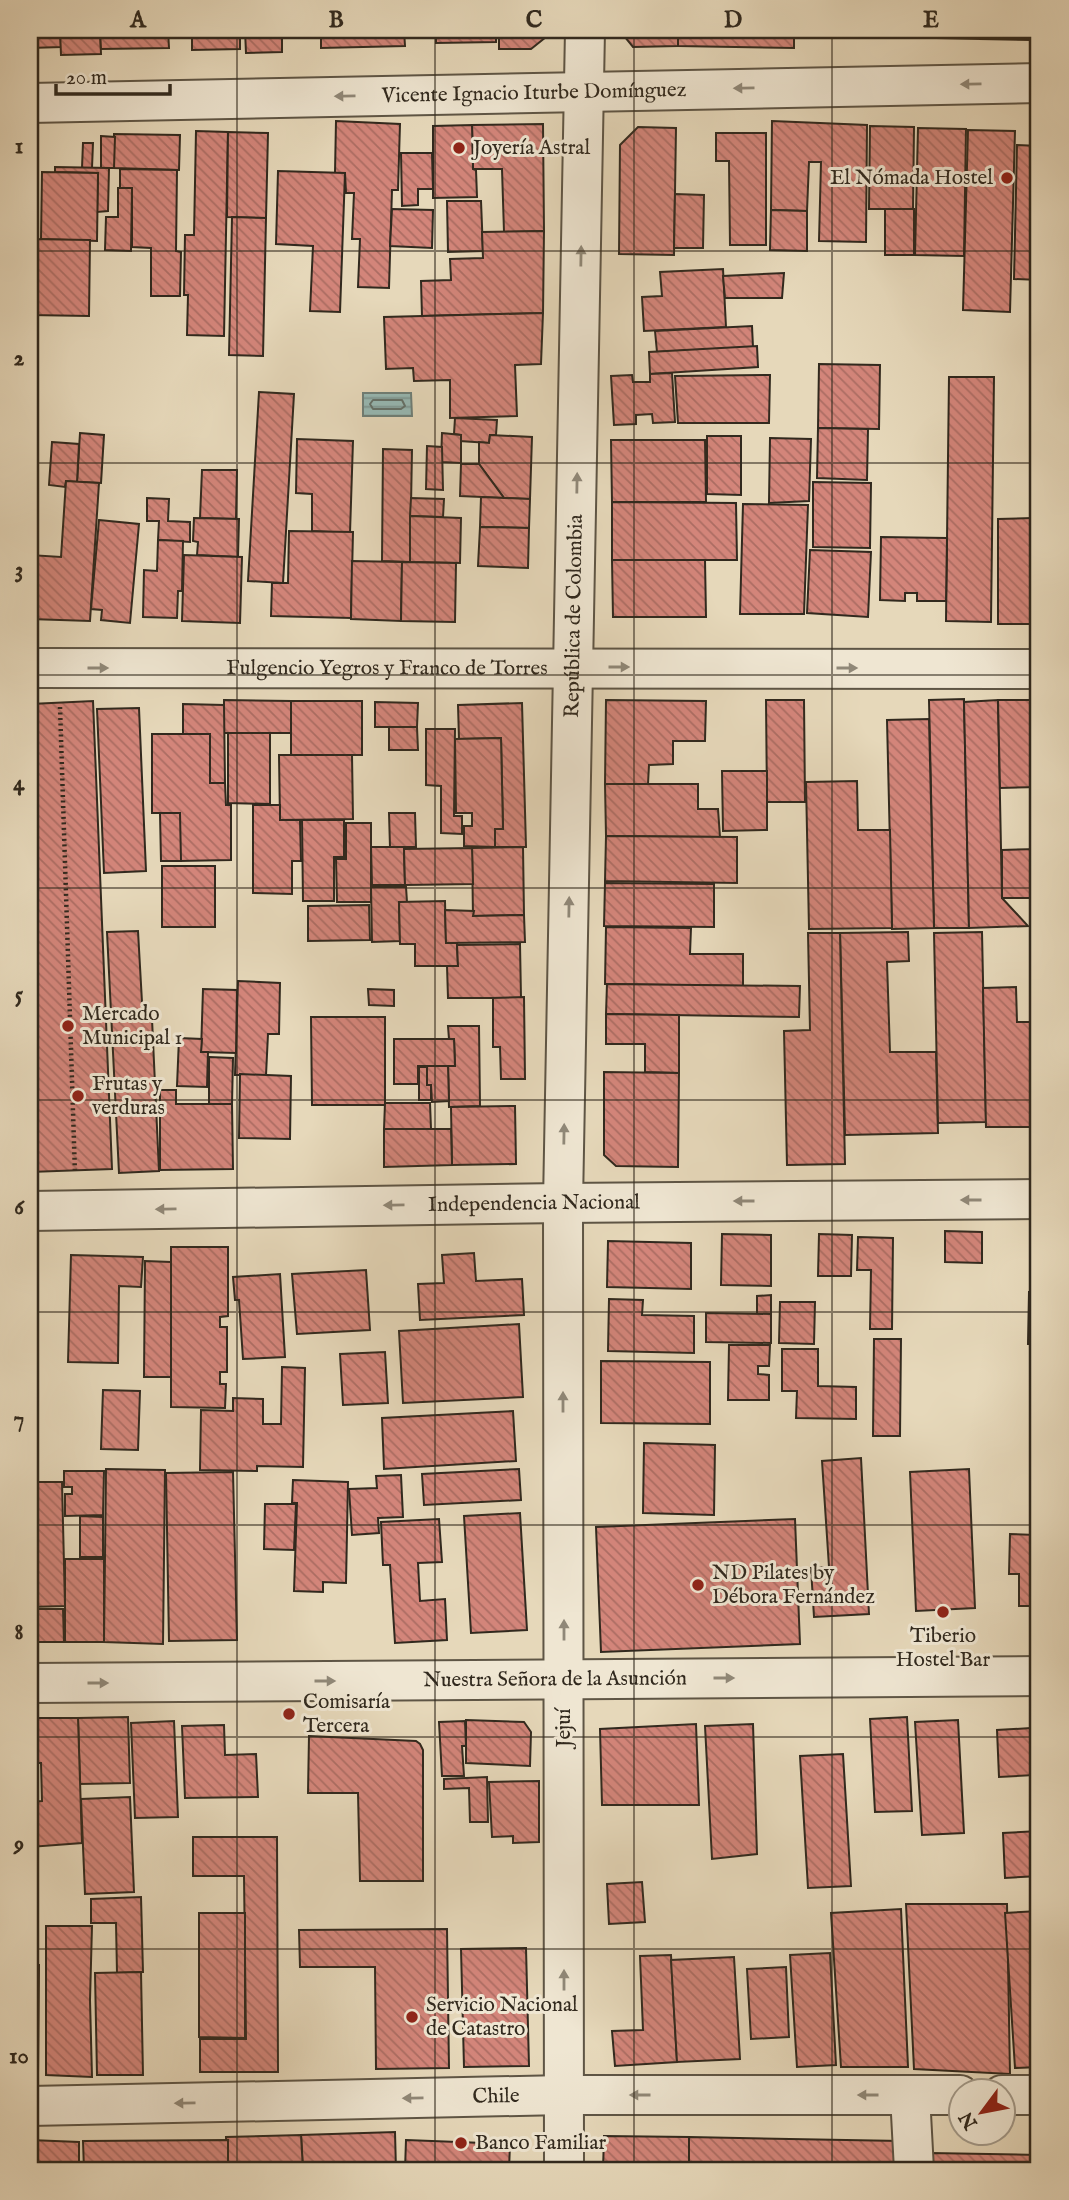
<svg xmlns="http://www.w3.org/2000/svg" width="1069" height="2200" font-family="'IM FELL English',serif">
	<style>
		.water { fill: url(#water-rules); stroke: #6e7f78; stroke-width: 2 }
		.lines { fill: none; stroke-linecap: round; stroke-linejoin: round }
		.shore { stroke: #647169; stroke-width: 2 }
		.building { fill: url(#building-back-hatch); stroke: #31291e; stroke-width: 2 }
		.minor-casing { stroke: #5e5545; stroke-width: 42 }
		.path { stroke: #31291e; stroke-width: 4.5; stroke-dasharray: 2 3.5; stroke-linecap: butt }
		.minor { stroke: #efe6d2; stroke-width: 38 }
		.oneway { fill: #908878 }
		.grid { fill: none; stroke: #31291e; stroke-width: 2; stroke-opacity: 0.55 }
		.poi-dot { fill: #8f2418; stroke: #efe6d2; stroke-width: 2.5 }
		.labels { text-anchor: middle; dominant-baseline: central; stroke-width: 6; stroke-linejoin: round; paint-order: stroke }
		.street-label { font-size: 21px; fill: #31291e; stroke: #efe6d2 }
		.poi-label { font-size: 21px; fill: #31291e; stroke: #efe6d2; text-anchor: start }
		.neatline { fill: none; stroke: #31291e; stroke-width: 2.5 }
		.grid-label { font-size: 23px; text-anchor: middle; font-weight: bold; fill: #31291e }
	</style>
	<defs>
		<pattern id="water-rules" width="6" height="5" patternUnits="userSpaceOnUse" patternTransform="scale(1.75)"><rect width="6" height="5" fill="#97b9b4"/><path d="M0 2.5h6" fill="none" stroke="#7c9692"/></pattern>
		<pattern id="building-back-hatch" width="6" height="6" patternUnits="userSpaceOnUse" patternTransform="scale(1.75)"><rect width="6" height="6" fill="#d3857a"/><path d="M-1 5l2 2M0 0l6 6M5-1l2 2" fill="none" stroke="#ac6d63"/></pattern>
	</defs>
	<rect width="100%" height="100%" fill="#e6d8ba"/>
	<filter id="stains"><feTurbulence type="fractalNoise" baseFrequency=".00286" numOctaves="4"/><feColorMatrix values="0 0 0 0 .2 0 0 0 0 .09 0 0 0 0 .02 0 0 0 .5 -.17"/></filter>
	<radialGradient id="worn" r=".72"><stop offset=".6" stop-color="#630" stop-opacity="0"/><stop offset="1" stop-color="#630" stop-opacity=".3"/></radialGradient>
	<path class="water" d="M 363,393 L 411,393 L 412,416 L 363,416 Z"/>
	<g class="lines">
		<path class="shore" d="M 373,400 L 402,400 L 405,406 L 401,409 L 373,409 L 370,404 Z"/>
	</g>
	<g class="building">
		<path d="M 30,30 L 60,30 L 61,47 L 30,48 Z"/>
		<path d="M 60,30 L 100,30 L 101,54 L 61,55 Z"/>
		<path d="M 100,30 L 168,30 L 169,48 L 101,49 Z"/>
		<path d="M 192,30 L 240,30 L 240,49 L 192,50 Z"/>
		<path d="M 245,30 L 282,30 L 282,52 L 246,53 Z"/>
		<path d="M 321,30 L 404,30 L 405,46 L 321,48 Z"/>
		<path d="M 436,30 L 460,30 L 460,32 L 496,30 L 496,42 L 436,43 Z"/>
		<path d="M 499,30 L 551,30 L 551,33 L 531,49 L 499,49 Z"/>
		<path d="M 624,30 L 678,30 L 678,46 L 633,47 L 624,36 Z"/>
		<path d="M 678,30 L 794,30 L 794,48 L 678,46 Z"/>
		<path d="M 937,30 L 980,30 L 980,39 L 937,38 Z"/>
		<path d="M 980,30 L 1030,30 L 1030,40 L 980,39 Z"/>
		<path d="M 336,121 L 400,124 L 398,190 L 392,190 L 389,288 L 358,287 L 360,239 L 352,239 L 354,193 L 346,193 L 345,173 L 335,173 Z"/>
		<path d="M 772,121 L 867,125 L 866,242 L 819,241 L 821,162 L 809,162 L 807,211 L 771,210 Z"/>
		<path d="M 543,124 L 544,231 L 504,232 L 502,169 L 473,169 L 472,125 Z"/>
		<path d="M 472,125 L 473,169 L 476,170 L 477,197 L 433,198 L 433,126 Z"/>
		<path d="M 870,126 L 914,127 L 913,209 L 869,209 Z"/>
		<path d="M 638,127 L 676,128 L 674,255 L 619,254 L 620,145 Z"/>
		<path d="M 918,128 L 966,129 L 964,256 L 915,255 Z"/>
		<path d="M 968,130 L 1015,131 L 1010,312 L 963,310 Z"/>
		<path d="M 196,131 L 228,132 L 224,336 L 187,335 L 188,295 L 184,295 L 185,235 L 194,235 Z"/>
		<path d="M 228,132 L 268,133 L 266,218 L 227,217 Z"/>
		<path d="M 716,133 L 766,133 L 766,245 L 730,245 L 729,161 L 716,161 Z"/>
		<path d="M 114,134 L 180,135 L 179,170 L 114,168 Z"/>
		<path d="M 101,136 L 115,137 L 114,168 L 101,168 Z"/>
		<path d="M 83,143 L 93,143 L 92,168 L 82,168 Z"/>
		<path d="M 1017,145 L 1039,146 L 1039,280 L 1014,279 Z"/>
		<path d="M 401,153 L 432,153 L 433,189 L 418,189 L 418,205 L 402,206 Z"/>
		<path d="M 55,167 L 109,168 L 108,211 L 97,212 L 98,173 L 55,172 Z"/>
		<path d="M 120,169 L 177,170 L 176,251 L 181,252 L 180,296 L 151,296 L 151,248 L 132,247 L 132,188 L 120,188 Z"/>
		<path d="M 278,171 L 345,173 L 340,312 L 310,311 L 313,246 L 276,244 Z"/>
		<path d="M 42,172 L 98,173 L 97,241 L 41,239 Z"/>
		<path d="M 118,188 L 132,188 L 131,251 L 105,250 L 106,217 L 118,217 Z"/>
		<path d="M 675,194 L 704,195 L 703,248 L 674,248 Z"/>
		<path d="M 447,201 L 481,201 L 483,251 L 448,252 Z"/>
		<path d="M 392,209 L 433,210 L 432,248 L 390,246 Z"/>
		<rect x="885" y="209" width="29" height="46"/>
		<path d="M 771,210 L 807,211 L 807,251 L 770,250 Z"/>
		<path d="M 232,217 L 266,218 L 263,356 L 229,355 Z"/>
		<path d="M 544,231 L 543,313 L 422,316 L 421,281 L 451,280 L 450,259 L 483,258 L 482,232 Z"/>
		<path d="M 30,239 L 90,240 L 89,316 L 30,315 Z"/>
		<path d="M 723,269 L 726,327 L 644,331 L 642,297 L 662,296 L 660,272 Z"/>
		<path d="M 784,273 L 782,298 L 725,298 L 723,276 Z"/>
		<path d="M 543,313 L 541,364 L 515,365 L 517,416 L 450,418 L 450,380 L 414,381 L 413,368 L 386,369 L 384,317 Z"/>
		<path d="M 752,326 L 753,347 L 657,352 L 655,331 Z"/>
		<path d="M 757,346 L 758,367 L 650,374 L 649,352 Z"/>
		<path d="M 819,364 L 880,365 L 879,429 L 818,428 Z"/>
		<path d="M 672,373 L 675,422 L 653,423 L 652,414 L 636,415 L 636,424 L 614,425 L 611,376 L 632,375 L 633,382 L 650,382 L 650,374 Z"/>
		<path d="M 770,375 L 769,423 L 678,423 L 675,376 Z"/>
		<path d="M 949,377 L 994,377 L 991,622 L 946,621 Z"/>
		<path d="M 259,392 L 294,394 L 283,583 L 248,581 Z"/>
		<path d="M 455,418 L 497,420 L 496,435 L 490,435 L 489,443 L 460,441 L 461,435 L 454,434 Z"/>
		<path d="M 1034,420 L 1039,420 L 1039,518 L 1033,518 Z"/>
		<path d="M 818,428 L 868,429 L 867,480 L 817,478 Z"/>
		<path d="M 80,433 L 104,435 L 101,483 L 77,482 Z"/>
		<path d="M 442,433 L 461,435 L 461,463 L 441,462 Z"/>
		<path d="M 490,435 L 532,437 L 530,499 L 504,498 L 479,464 L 479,442 L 489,443 Z"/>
		<path d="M 707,436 L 741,436 L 741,495 L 707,494 Z"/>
		<path d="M 770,438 L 811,439 L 809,501 L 769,503 Z"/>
		<path d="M 297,439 L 353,441 L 350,533 L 312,531 L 312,494 L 296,493 Z"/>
		<path d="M 611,440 L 705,440 L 706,502 L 612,502 Z"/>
		<path d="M 52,442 L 79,444 L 77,482 L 66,481 L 65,487 L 49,485 Z"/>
		<path d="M 427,446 L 442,447 L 443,490 L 426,489 Z"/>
		<path d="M 383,449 L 412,450 L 410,562 L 382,561 Z"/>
		<path d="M 461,464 L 479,464 L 504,498 L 460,496 Z"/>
		<path d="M 202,470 L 237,470 L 236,519 L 200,518 Z"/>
		<path d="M 66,481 L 99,483 L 90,621 L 30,619 L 30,555 L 61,557 Z"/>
		<path d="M 813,482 L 871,483 L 870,548 L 813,547 Z"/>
		<path d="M 481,497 L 530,499 L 529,528 L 480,527 Z"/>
		<path d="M 147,498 L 169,499 L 168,521 L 190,522 L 190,542 L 158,540 L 159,521 L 147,521 Z"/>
		<path d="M 411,498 L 444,499 L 443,517 L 410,516 Z"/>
		<path d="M 612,502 L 736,503 L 737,560 L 612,560 Z"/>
		<path d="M 743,504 L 808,505 L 804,614 L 740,614 Z"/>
		<path d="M 410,516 L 461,518 L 460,563 L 410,562 Z"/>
		<path d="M 194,518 L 239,519 L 238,557 L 197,555 L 198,542 L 193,541 Z"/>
		<path d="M 1033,518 L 1039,518 L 1039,624 L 998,624 L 998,519 Z"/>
		<path d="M 99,520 L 139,524 L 130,623 L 101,620 L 102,610 L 91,609 Z"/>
		<path d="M 480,527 L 529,528 L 528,568 L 478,566 Z"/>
		<path d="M 289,531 L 353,532 L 351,618 L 271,616 L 272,583 L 288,583 Z"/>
		<path d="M 881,537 L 947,538 L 946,601 L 917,601 L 917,593 L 905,593 L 905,601 L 880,600 Z"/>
		<path d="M 158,540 L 183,541 L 182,591 L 178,591 L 177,618 L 143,617 L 144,570 L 157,571 Z"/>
		<path d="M 810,550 L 871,552 L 868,617 L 807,613 Z"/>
		<path d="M 184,555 L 242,557 L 240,623 L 182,621 Z"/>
		<path d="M 612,560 L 705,560 L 706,617 L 613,617 Z"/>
		<path d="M 352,561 L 402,562 L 401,621 L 351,619 Z"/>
		<path d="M 402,562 L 456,563 L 455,622 L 401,621 Z"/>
		<path d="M 964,699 L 969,928 L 934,928 L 929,700 Z"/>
		<path d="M 224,700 L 291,701 L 291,733 L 224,733 Z"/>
		<path d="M 606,700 L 706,701 L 705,741 L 673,741 L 673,764 L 649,765 L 648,784 L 605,784 Z"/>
		<path d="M 766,700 L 804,700 L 805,802 L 767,802 Z"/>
		<path d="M 998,700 L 1002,898 L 1028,926 L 969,928 L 964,702 Z"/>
		<path d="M 998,700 L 1037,700 L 1039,787 L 1000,788 Z"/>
		<path d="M 93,701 L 112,1169 L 30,1172 L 30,882 L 38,882 L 31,704 Z"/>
		<rect x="291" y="701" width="71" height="54"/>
		<path d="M 375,702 L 418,703 L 417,727 L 375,727 Z"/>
		<path d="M 522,703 L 526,847 L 495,847 L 495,829 L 503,829 L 501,738 L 459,739 L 458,705 Z"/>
		<path d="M 183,704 L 224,705 L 225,783 L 210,783 L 210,734 L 183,734 Z"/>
		<path d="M 139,708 L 146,871 L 104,873 L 97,709 Z"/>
		<path d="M 929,719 L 934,928 L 892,929 L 887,720 Z"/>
		<path d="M 389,727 L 417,727 L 418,750 L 389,750 Z"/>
		<path d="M 426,729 L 455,729 L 454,816 L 462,816 L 462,834 L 441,833 L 441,786 L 426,785 Z"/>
		<path d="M 228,733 L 270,733 L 270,804 L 228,803 Z"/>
		<path d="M 152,734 L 210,734 L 210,783 L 225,783 L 226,805 L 231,805 L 231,860 L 180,861 L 180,813 L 152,813 Z"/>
		<path d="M 501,738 L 503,829 L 495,829 L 495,847 L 464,846 L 464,826 L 472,826 L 472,813 L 456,813 L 455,739 Z"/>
		<path d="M 279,755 L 352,755 L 353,819 L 280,820 Z"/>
		<path d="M 30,769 L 32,818 L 30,818 Z"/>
		<path d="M 722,771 L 767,771 L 767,830 L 723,831 Z"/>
		<path d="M 857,781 L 858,830 L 890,830 L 892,928 L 809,929 L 806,782 Z"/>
		<path d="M 605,784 L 698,784 L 698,809 L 718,809 L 720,837 L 606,836 Z"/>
		<path d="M 253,805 L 280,805 L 280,820 L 300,820 L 301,861 L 292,861 L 292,894 L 253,893 Z"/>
		<path d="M 160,813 L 180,813 L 181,861 L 161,861 Z"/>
		<path d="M 389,813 L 415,813 L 416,847 L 390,847 Z"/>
		<rect x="30" y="818" width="2" height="26"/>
		<path d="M 302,820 L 344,820 L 344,857 L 334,857 L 334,901 L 303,901 Z"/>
		<path d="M 346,823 L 371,823 L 371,902 L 337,902 L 336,859 L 346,859 Z"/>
		<path d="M 606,836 L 737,837 L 737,883 L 605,881 Z"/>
		<path d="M 371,847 L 404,847 L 405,885 L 372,885 Z"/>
		<path d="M 523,847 L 524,915 L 473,916 L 472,848 Z"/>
		<path d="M 472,848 L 473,884 L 405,885 L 404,849 Z"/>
		<path d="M 1038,849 L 1039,898 L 1002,898 L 1002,850 Z"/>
		<rect x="162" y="866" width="53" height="61"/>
		<path d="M 605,883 L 714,884 L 714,927 L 604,926 Z"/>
		<path d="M 371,887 L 406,887 L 407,902 L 399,902 L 400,941 L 372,942 Z"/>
		<path d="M 445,901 L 446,943 L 457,943 L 458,966 L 415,966 L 415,944 L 400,944 L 399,902 Z"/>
		<path d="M 369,905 L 370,940 L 308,941 L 308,906 Z"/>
		<path d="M 445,910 L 474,911 L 473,916 L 524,915 L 525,942 L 446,943 Z"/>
		<path d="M 606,927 L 691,928 L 690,954 L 743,954 L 743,986 L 605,984 Z"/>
		<path d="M 138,931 L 143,1020 L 152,1019 L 159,1171 L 119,1173 L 107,932 Z"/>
		<path d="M 908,932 L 909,961 L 887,962 L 890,1052 L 936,1052 L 938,1133 L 845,1135 L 840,933 Z"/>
		<path d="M 982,932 L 986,1122 L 938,1123 L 934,933 Z"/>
		<path d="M 808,933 L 840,933 L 845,1164 L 787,1165 L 784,1031 L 810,1030 Z"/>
		<path d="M 520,944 L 521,998 L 448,998 L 447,966 L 458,966 L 457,945 Z"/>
		<path d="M 238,981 L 280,983 L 279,1034 L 268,1034 L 266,1075 L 235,1075 Z"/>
		<path d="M 607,984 L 800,986 L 799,1017 L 606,1014 Z"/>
		<path d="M 1016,987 L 1017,1022 L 1039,1022 L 1039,1127 L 986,1127 L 983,988 Z"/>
		<path d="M 203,989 L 237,990 L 236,1053 L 201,1052 Z"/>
		<path d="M 368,989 L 394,990 L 394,1006 L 369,1005 Z"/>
		<path d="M 524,997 L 525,1079 L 501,1079 L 500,1047 L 493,1047 L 493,998 Z"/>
		<path d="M 606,1014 L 679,1015 L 679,1073 L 645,1072 L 645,1044 L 606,1044 Z"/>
		<path d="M 311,1017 L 385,1017 L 385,1105 L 312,1105 Z"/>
		<path d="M 448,1026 L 479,1026 L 480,1106 L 449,1107 L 448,1066 L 455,1066 L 454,1039 L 449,1039 Z"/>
		<path d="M 179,1038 L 202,1039 L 201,1052 L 208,1052 L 207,1087 L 177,1086 Z"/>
		<path d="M 394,1039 L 454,1039 L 455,1066 L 418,1066 L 418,1084 L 394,1084 Z"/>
		<path d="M 209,1057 L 233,1058 L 232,1104 L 209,1104 Z"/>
		<path d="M 427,1066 L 448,1066 L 449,1101 L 432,1102 L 431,1085 L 427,1085 Z"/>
		<path d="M 419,1067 L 427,1067 L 427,1085 L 431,1085 L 431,1100 L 419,1100 Z"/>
		<path d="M 604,1072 L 679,1073 L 678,1167 L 616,1166 L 604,1155 Z"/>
		<path d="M 240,1074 L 291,1076 L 290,1139 L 239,1138 Z"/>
		<path d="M 160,1090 L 176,1090 L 176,1104 L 232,1104 L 233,1169 L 160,1170 Z"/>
		<path d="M 385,1103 L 430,1103 L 431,1129 L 384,1129 Z"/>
		<path d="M 515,1106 L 516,1164 L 452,1165 L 451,1107 Z"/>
		<path d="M 384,1129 L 451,1129 L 452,1165 L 384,1167 Z"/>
		<path d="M 945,1231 L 982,1232 L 982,1263 L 945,1262 Z"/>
		<path d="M 722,1234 L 771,1235 L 771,1286 L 721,1285 Z"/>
		<path d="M 819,1234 L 852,1235 L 851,1276 L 818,1276 Z"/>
		<path d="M 858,1237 L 893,1238 L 892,1329 L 870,1329 L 871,1270 L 857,1270 Z"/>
		<path d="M 608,1241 L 691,1243 L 691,1289 L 607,1287 Z"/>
		<path d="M 171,1247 L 228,1247 L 228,1316 L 220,1317 L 220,1327 L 227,1327 L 227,1372 L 220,1372 L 220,1384 L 226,1384 L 225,1408 L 171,1407 Z"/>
		<path d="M 474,1253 L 476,1281 L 522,1279 L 524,1315 L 420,1320 L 418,1284 L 444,1283 L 442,1255 Z"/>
		<path d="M 71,1255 L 143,1257 L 141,1287 L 119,1286 L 118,1363 L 68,1362 Z"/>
		<path d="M 145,1261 L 171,1262 L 171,1377 L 144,1377 Z"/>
		<path d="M 366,1270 L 370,1330 L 297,1334 L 292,1274 Z"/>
		<path d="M 280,1274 L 285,1357 L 243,1359 L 239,1300 L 235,1300 L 233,1277 Z"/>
		<path d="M 1029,1292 L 1039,1292 L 1039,1344 L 1028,1344 Z"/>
		<path d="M 771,1295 L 771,1314 L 757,1314 L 757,1296 Z"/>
		<path d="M 609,1299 L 643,1300 L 642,1315 L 694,1316 L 694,1353 L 608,1351 Z"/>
		<path d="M 780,1302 L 815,1302 L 814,1344 L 779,1343 Z"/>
		<path d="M 706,1313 L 771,1314 L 771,1343 L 706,1342 Z"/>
		<path d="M 519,1324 L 523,1397 L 403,1403 L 399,1331 Z"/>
		<path d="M 874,1339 L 901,1339 L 900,1436 L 873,1436 Z"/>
		<path d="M 729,1345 L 770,1345 L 769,1366 L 758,1366 L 758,1374 L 769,1375 L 769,1400 L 728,1400 Z"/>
		<path d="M 782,1349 L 818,1349 L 818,1386 L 856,1387 L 856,1419 L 796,1418 L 797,1391 L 782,1391 Z"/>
		<path d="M 385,1352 L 388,1403 L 343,1405 L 340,1354 Z"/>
		<path d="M 601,1361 L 710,1362 L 710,1424 L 601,1423 Z"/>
		<path d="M 282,1367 L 305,1368 L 303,1467 L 257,1466 L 257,1471 L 200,1470 L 201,1410 L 233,1411 L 233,1398 L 263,1399 L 263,1424 L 281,1424 Z"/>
		<path d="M 103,1390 L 140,1391 L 138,1450 L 101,1449 Z"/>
		<path d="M 513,1411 L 516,1461 L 384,1469 L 382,1418 Z"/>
		<path d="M 644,1443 L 715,1445 L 714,1515 L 643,1513 Z"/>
		<path d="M 861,1458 L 869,1614 L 814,1617 L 811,1568 L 829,1567 L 822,1461 Z"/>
		<path d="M 106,1469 L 165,1470 L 163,1644 L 104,1642 Z"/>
		<path d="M 519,1469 L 521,1500 L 424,1505 L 422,1474 Z"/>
		<path d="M 969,1469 L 975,1608 L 916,1611 L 910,1472 Z"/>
		<path d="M 64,1471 L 104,1471 L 103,1515 L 65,1516 L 65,1494 L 72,1494 L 72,1487 L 64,1487 Z"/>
		<path d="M 233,1472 L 237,1640 L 169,1641 L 166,1473 Z"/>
		<path d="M 401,1475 L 403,1517 L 378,1518 L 379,1533 L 352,1535 L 349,1489 L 377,1488 L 376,1476 Z"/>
		<path d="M 293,1480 L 348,1482 L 346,1583 L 323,1582 L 323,1592 L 294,1591 L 297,1503 L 292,1503 Z"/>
		<path d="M 30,1482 L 62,1482 L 65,1606 L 30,1607 L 30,1524 L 35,1524 L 35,1512 L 30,1512 Z"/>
		<path d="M 1037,1501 L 1039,1502 L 1039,1606 L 1019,1606 L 1019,1574 L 1009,1574 L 1010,1534 L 1036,1535 Z"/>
		<path d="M 265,1504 L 296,1504 L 294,1550 L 264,1549 Z"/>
		<path d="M 520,1513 L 527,1630 L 471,1633 L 464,1516 Z"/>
		<path d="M 80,1516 L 103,1517 L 103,1557 L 80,1557 Z"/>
		<path d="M 439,1519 L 442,1562 L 418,1563 L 420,1601 L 445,1599 L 447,1640 L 395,1643 L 390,1565 L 383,1565 L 381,1522 Z"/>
		<path d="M 795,1519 L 800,1644 L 601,1652 L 596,1527 Z"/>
		<rect x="65" y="1559" width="39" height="83"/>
		<path d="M 30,1609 L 63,1609 L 64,1642 L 30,1642 Z"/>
		<path d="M 128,1717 L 130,1783 L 80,1784 L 78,1718 Z"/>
		<path d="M 907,1717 L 912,1811 L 875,1812 L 870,1719 Z"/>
		<path d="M 30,1718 L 78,1718 L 82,1843 L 30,1847 L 30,1802 L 42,1801 L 41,1763 L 30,1763 Z"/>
		<path d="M 466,1720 L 524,1722 L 531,1732 L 530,1766 L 466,1763 Z"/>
		<path d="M 958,1720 L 964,1833 L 922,1835 L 915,1722 Z"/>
		<path d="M 174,1721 L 178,1817 L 135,1818 L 131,1723 Z"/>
		<path d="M 465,1721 L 466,1746 L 462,1746 L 464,1776 L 442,1776 L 439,1722 Z"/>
		<path d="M 696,1724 L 699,1805 L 602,1805 L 600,1729 Z"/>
		<path d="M 753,1724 L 757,1854 L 712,1859 L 705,1726 Z"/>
		<path d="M 224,1725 L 225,1755 L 256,1754 L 258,1797 L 185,1798 L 182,1726 Z"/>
		<path d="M 1031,1728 L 1039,1728 L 1039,1827 L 1037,1827 L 1034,1775 L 999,1777 L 997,1730 Z"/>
		<path d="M 309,1736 L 416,1741 L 420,1744 L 423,1750 L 423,1881 L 360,1881 L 358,1793 L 308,1793 Z"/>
		<path d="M 843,1754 L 851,1886 L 808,1888 L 800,1756 Z"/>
		<path d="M 487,1777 L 488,1822 L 470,1822 L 469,1788 L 444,1789 L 444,1779 Z"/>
		<path d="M 539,1781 L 539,1842 L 513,1843 L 513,1836 L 492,1837 L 489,1782 Z"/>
		<path d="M 130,1797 L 134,1892 L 85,1894 L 81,1799 Z"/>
		<path d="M 1039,1831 L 1039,1876 L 1005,1878 L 1003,1833 Z"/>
		<path d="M 193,1837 L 277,1837 L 278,2072 L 200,2072 L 200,2039 L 246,2039 L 244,1876 L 193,1876 Z"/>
		<path d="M 30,1849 L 33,1849 L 34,1898 L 30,1898 Z"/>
		<path d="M 642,1882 L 645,1922 L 609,1924 L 607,1884 Z"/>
		<path d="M 141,1897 L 143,1972 L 117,1973 L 116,1923 L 91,1923 L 91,1899 Z"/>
		<path d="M 906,1904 L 1007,1904 L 1010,2074 L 914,2069 Z"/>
		<path d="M 901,1909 L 908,2067 L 841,2067 L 831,1913 Z"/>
		<path d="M 1039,1911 L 1039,2067 L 1015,2068 L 1005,1913 Z"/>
		<path d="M 199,1913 L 245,1913 L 245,2038 L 199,2037 Z"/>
		<path d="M 46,1926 L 92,1926 L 90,2000 L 92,2077 L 46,2075 Z"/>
		<path d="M 447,1929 L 449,2068 L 376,2069 L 375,1967 L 300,1967 L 299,1930 Z"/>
		<path d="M 526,1948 L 529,2066 L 464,2067 L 461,1949 Z"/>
		<path d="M 830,1953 L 836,2065 L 797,2067 L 790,1955 Z"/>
		<path d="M 671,1955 L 677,2062 L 615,2066 L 612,2031 L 643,2030 L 640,1956 Z"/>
		<path d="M 734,1957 L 740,2059 L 677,2062 L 671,1960 Z"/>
		<path d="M 30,1965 L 39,1965 L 38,2073 L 30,2074 Z"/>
		<path d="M 786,1967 L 789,2037 L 751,2039 L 747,1969 Z"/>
		<path d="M 141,1972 L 143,2075 L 97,2075 L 95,1973 Z"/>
		<path d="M 395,2132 L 396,2170 L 303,2170 L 301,2135 Z"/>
		<path d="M 301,2135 L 303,2170 L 227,2170 L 226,2137 Z"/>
		<path d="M 604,2136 L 689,2137 L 689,2170 L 603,2170 Z"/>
		<path d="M 689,2137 L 901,2141 L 901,2170 L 689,2170 Z"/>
		<path d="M 30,2140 L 79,2142 L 79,2170 L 30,2170 Z"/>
		<path d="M 228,2140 L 228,2170 L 84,2170 L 83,2141 Z"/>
		<path d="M 406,2140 L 510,2144 L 509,2170 L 405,2170 Z"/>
		<path d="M 930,2153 L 1039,2155 L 1039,2170 L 929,2170 Z"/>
	</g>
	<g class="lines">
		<g class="minor-casing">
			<g id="minor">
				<path id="s1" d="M 30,103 L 1039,83"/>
				<path id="s2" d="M 30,668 L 1039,669"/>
				<path id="s3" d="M 30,1211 L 563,1203 L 1039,1199"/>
				<path id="s4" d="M 30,1683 L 1039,1676"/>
				<path d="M 910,2095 L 914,2170"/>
				<path d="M 1002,2095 L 1039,2095"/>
				<path id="s5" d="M 30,2106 L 564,2095 L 960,2095"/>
				<path id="s6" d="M 564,2170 L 563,1203 L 585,30"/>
			</g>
		</g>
		<path class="path" d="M 60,707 L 75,1174"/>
		<use href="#minor" class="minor"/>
	</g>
	<defs><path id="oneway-solid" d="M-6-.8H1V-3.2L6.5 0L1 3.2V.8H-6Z" transform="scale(1.75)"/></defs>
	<g class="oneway">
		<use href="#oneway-solid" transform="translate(971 84) rotate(179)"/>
		<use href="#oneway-solid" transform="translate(744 88) rotate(179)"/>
		<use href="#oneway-solid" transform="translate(345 96) rotate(179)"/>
		<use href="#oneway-solid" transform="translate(581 256) rotate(-89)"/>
		<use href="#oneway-solid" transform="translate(577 483) rotate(-89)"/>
		<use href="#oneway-solid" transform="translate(619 667)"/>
		<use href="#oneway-solid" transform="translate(98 668)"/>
		<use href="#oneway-solid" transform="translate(847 668)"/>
		<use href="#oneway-solid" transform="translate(569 907) rotate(-89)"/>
		<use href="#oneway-solid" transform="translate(564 1134) rotate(-89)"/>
		<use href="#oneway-solid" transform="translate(971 1200) rotate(180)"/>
		<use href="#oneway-solid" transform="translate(744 1201) rotate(180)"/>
		<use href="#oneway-solid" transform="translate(394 1205) rotate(179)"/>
		<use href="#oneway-solid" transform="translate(166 1209) rotate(179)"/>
		<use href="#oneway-solid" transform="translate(563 1402) rotate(-90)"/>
		<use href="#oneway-solid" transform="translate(564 1630) rotate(-90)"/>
		<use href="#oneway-solid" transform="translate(724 1678)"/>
		<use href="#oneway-solid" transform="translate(325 1681)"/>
		<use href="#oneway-solid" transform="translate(98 1683)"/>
		<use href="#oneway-solid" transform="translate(564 1980) rotate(-90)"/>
		<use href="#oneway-solid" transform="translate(640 2095) rotate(180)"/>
		<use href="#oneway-solid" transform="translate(868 2095) rotate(180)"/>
		<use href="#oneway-solid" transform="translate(413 2098) rotate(179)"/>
		<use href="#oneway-solid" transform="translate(185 2103) rotate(179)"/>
	</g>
	<path class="grid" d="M 237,30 L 237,2170M 435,30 L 435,2170M 634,30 L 634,2170M 832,30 L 832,2170M 30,251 L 1039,251M 30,463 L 1039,463M 30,675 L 1039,675M 30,888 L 1039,888M 30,1100 L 1039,1100M 30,1312 L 1039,1312M 30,1525 L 1039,1525M 30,1737 L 1039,1737M 30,1949 L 1039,1949"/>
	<g class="poi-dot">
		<circle cx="459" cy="148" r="7"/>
		<circle cx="1007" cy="178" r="7"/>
		<circle cx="68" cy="1026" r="7"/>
		<circle cx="78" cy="1096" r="7"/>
		<circle cx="698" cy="1585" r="7"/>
		<circle cx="943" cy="1612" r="7"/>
		<circle cx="289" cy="1714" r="7"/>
		<circle cx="412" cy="2017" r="7"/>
		<circle cx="461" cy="2143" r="7"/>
	</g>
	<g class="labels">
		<g class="street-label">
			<text stroke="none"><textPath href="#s1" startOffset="504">Vicente Ignacio Iturbe Domínguez</textPath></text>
			<text stroke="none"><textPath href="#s6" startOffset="1554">República de Colombia</textPath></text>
			<text stroke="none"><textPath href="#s2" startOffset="357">Fulgencio Yegros y Franco de Torres</textPath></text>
			<text stroke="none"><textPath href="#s3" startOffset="504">Independencia Nacional</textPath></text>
			<text stroke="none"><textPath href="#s4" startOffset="525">Nuestra Señora de la Asunción</textPath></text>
			<text transform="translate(564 1728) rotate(-90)">Jejuí</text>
			<text stroke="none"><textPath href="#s5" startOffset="466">Chile</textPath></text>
		</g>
		<g class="poi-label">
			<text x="473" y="148">Joyería Astral</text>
			<text x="993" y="178" text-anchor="end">El Nómada Hostel</text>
			<text x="82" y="1014">Mercado<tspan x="82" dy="24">Municipal 1</tspan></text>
			<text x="92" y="1084">Frutas y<tspan x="92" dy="24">verduras</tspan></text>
			<text x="712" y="1573">ND Pilates by<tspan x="712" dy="24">Débora Fernández</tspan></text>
			<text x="943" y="1636" text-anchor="middle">Tiberio<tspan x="943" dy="24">Hostel Bar</tspan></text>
			<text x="303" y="1702">Comisaría<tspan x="303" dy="24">Tercera</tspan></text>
			<text x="426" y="2005">Servicio Nacional<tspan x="426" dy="24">de Catastro</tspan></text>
			<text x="475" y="2143">Banco Familiar</text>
		</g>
	</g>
	<rect width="1069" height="2200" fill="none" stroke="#e6d8ba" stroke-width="77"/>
	<g transform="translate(982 2112) rotate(238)"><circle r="33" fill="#efe6d2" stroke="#a39a8a" stroke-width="2"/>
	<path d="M0-5L12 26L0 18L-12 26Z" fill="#8f2418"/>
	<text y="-10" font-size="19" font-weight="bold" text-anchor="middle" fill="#31291e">N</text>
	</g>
	<path d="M56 84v10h114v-10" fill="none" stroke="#31291e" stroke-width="3.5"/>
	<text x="66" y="84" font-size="21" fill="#31291e" stroke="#efe6d2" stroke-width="5" paint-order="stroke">20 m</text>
	<rect x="38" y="38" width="992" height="2124" class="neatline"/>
	<g class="grid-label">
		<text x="138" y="27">A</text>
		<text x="336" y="27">B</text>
		<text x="534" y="27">C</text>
		<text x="733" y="27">D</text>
		<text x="931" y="27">E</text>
		<text x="19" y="153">1</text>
		<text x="19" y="365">2</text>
		<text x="19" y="577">3</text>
		<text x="19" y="790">4</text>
		<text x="19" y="1002">5</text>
		<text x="19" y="1214">6</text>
		<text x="19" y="1426">7</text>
		<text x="19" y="1639">8</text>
		<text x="19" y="1851">9</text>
		<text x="19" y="2063">10</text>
	</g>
	<rect width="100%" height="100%" filter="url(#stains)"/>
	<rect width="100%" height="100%" fill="url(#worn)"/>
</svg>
